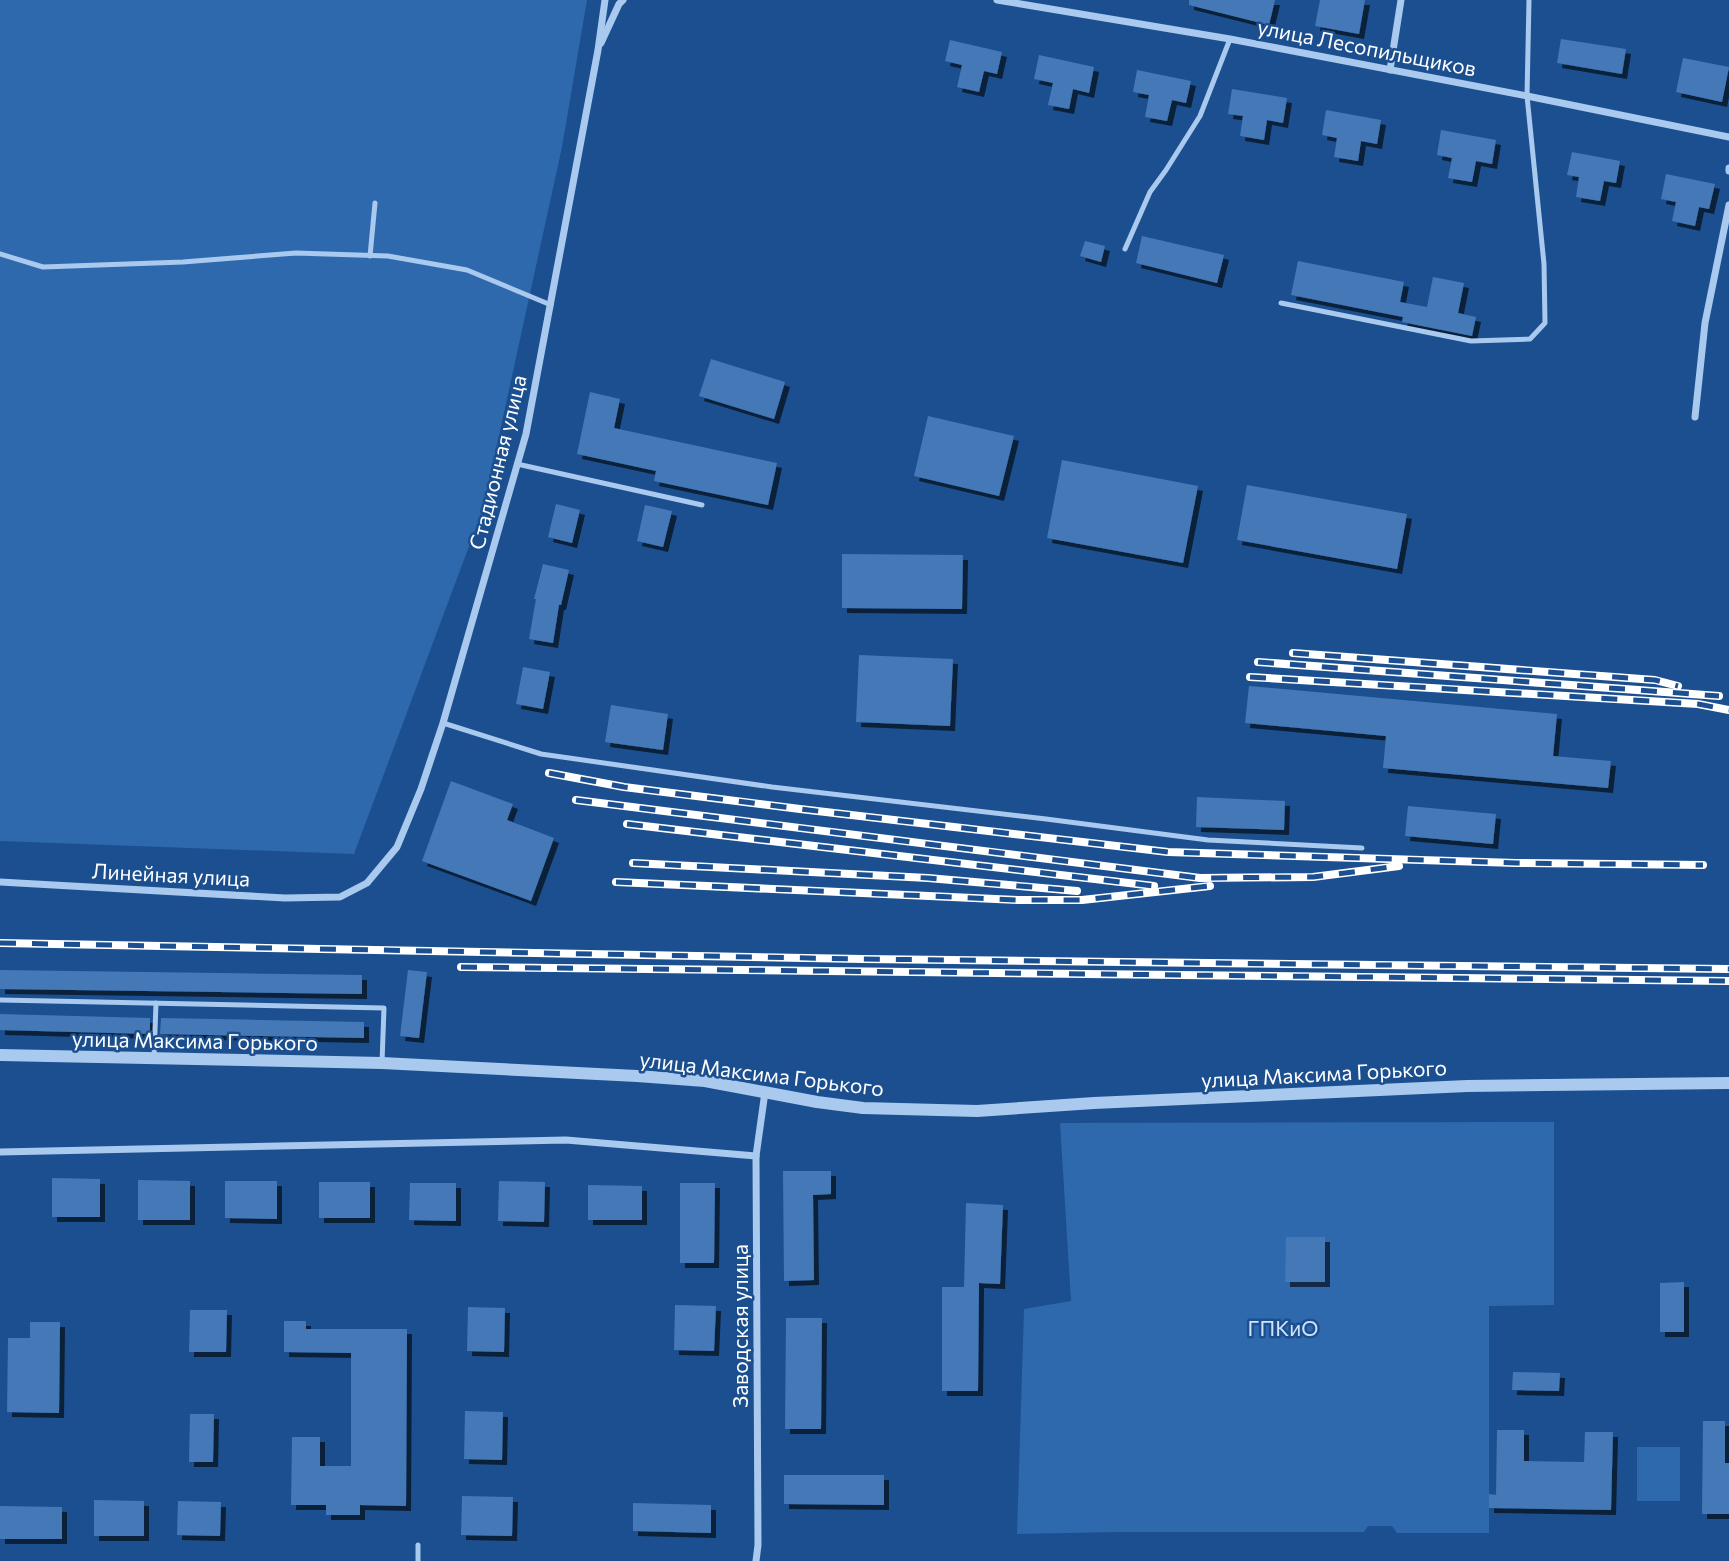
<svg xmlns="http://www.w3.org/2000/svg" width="1729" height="1561" font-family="Commissioner,sans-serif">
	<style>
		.green { fill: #2e69ad }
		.building { fill: #4478b7; filter: url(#shadow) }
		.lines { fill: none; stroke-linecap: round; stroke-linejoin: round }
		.service { stroke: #a9c9ee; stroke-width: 5 }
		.minor { stroke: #a9c9ee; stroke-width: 7 }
		.tertiary { stroke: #a9c9ee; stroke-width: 12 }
		.rail-casing { stroke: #fff; stroke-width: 8 }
		.rail { stroke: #1b4f8f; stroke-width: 5; stroke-dasharray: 16; stroke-linecap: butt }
		.labels { text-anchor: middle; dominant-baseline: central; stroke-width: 5; stroke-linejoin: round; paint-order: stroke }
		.street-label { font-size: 21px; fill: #fff; stroke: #1b4f8f }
		.park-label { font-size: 21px; fill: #cfe3fa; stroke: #1b4f8f }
	</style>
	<defs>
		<filter id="shadow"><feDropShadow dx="5" dy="5" stdDeviation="0" flood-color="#0009"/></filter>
	</defs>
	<rect width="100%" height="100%" fill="#1b4f8f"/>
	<g class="green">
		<path d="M 0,0 L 587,0 L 562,147 L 483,509 L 354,854 L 0,841 Z"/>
		<path d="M 1554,1122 L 1554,1305 L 1489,1306 L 1489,1533 L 1397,1533 L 1392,1526 L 1368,1526 L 1364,1532 L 1117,1532 L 1017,1534 L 1024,1309 L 1071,1301 L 1060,1123 Z"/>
		<rect x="1637" y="1447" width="43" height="54"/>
	</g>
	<g class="building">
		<path d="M 1189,0 L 1275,0 L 1269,25 L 1189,5 Z"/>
		<path d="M 1320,0 L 1365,0 L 1359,34 L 1315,26 Z"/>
		<path d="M 1561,39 L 1626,49 L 1622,74 L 1557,63 Z"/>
		<path d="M 950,40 L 1002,52 L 997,74 L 984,71 L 979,92 L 957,87 L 962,65 L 945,61 Z"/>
		<path d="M 1039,55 L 1094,67 L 1089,93 L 1073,89 L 1069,109 L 1048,105 L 1053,83 L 1034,79 Z"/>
		<path d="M 1683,58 L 1729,67 L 1722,102 L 1676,92 Z"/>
		<path d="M 1137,70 L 1191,81 L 1186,103 L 1172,100 L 1167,121 L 1145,117 L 1149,95 L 1133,92 Z"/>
		<path d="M 1232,89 L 1287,98 L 1283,123 L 1267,120 L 1264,140 L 1240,136 L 1243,116 L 1228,114 Z"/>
		<path d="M 1326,110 L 1381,120 L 1377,144 L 1361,141 L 1358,161 L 1334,157 L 1337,138 L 1322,135 Z"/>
		<path d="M 1441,130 L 1496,140 L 1492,164 L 1476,161 L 1472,182 L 1448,178 L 1452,158 L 1437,155 Z"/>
		<path d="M 1572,152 L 1620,161 L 1616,183 L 1604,181 L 1600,201 L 1576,197 L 1579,177 L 1567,175 Z"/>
		<path d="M 1666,174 L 1715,184 L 1709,209 L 1699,207 L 1695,226 L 1672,221 L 1676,202 L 1661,199 Z"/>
		<path d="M 1142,236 L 1224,255 L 1217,283 L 1136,263 Z"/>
		<path d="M 1085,241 L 1105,246 L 1101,262 L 1080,256 Z"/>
		<path d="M 1298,261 L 1404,282 L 1400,302 L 1427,307 L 1433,277 L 1464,283 L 1458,313 L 1476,317 L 1472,336 L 1402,322 L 1403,317 L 1291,295 Z"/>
		<path d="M 711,359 L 785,382 L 774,419 L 699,396 Z"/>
		<path d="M 590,392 L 620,399 L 614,428 L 777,463 L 768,505 L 654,481 L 656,471 L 577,454 Z"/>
		<path d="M 928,416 L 1014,436 L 999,496 L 914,476 Z"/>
		<path d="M 1062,460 L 1198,486 L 1183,563 L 1047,538 Z"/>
		<path d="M 1247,485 L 1407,514 L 1397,569 L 1237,540 Z"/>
		<path d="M 556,504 L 580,510 L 572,543 L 548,537 Z"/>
		<path d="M 645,505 L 672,511 L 663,547 L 637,541 Z"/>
		<path d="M 842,554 L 963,555 L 962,609 L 842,608 Z"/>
		<path d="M 543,564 L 569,570 L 561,605 L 559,605 L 553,643 L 529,639 L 536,599 L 534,599 Z"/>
		<path d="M 859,655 L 953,659 L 950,726 L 856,722 Z"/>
		<path d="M 523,667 L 550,672 L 543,709 L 516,704 Z"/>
		<path d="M 1249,686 L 1557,714 L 1553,756 L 1611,761 L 1608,788 L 1383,768 L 1386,736 L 1245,723 Z"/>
		<path d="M 611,705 L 668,714 L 663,750 L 605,742 Z"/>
		<path d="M 451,781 L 513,804 L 507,820 L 554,838 L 531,901 L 422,861 Z"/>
		<path d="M 1197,797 L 1285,801 L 1284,830 L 1196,827 Z"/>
		<path d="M 1408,806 L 1496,814 L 1493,844 L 1405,836 Z"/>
		<path d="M 0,970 L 362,975 L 362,994 L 0,989 Z"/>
		<path d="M 408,970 L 427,972 L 419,1038 L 400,1036 Z"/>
		<path d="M 0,1014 L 150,1018 L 150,1034 L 0,1030 Z"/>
		<path d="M 161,1018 L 364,1022 L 364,1038 L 160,1034 Z"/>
		<path d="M 783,1171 L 831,1171 L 831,1194 L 813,1195 L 814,1280 L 784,1281 Z"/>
		<path d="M 52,1178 L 100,1179 L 100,1217 L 52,1217 Z"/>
		<path d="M 138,1180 L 190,1181 L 190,1220 L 138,1220 Z"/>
		<path d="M 225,1181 L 277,1181 L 277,1219 L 225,1218 Z"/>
		<path d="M 499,1181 L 545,1182 L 544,1222 L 498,1221 Z"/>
		<rect x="319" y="1182" width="51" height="36"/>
		<path d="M 410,1183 L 456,1183 L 456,1221 L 409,1220 Z"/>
		<path d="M 680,1183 L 715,1183 L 714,1263 L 680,1263 Z"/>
		<path d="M 588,1185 L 642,1186 L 642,1220 L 588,1220 Z"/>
		<path d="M 966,1203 L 1003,1205 L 1000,1284 L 979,1283 L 978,1391 L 942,1391 L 942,1287 L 964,1287 Z"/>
		<path d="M 1286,1237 L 1325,1237 L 1325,1282 L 1285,1282 Z"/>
		<path d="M 1684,1282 L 1684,1332 L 1660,1332 L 1660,1283 Z"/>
		<path d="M 675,1305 L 716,1306 L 714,1351 L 674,1350 Z"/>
		<path d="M 468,1307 L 505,1308 L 504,1352 L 467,1351 Z"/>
		<path d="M 190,1310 L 227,1310 L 226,1352 L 189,1352 Z"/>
		<path d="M 786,1318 L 822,1318 L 821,1429 L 785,1429 Z"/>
		<path d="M 284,1321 L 306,1321 L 306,1329 L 407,1329 L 406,1506 L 360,1505 L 360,1515 L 326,1515 L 326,1505 L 291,1505 L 292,1437 L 320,1437 L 320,1466 L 351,1466 L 351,1353 L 284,1352 Z"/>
		<path d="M 30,1322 L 60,1322 L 59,1413 L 7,1412 L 8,1338 L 30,1338 Z"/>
		<path d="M 1513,1372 L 1560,1373 L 1559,1391 L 1512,1390 Z"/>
		<path d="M 465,1411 L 503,1412 L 502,1460 L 464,1459 Z"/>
		<path d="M 190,1414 L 214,1414 L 213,1462 L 189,1462 Z"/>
		<path d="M 1703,1421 L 1725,1421 L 1725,1463 L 1729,1463 L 1729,1514 L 1702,1514 Z"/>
		<path d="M 1497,1430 L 1524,1430 L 1524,1461 L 1584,1462 L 1585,1432 L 1613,1432 L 1611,1510 L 1489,1508 L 1489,1494 L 1496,1495 Z"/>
		<path d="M 784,1475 L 884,1475 L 884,1505 L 784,1504 Z"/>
		<path d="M 462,1496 L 513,1497 L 512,1536 L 461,1535 Z"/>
		<path d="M 94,1500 L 144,1501 L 144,1536 L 94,1536 Z"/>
		<path d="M 178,1501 L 221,1502 L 220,1536 L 177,1535 Z"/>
		<path d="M 633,1503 L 711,1505 L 711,1533 L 633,1531 Z"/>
		<path d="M 0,1506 L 62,1507 L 62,1539 L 0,1539 Z"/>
	</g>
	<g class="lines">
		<g class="service">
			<path d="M 1125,249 L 1150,192 L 1166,170 L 1200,116 L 1230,39"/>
			<path d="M 0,254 L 43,267 L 183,262 L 296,253 L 388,256 L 467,270 L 551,305"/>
			<path d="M 370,256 L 375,203"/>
			<path d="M 1281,303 L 1471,341 L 1530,339 L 1545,323 L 1544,264 L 1527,96 L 1529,0"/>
			<path d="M 517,464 L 702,505"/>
			<path d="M 443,723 L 541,754 L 772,787 L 1046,819 L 1208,840 L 1362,848"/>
			<path d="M 0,1000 L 384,1008 L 382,1063"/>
			<path d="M 154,1058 L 156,1003"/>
			<path d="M 418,1561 L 418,1545"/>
		</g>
		<g class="minor">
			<path d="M 997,0 L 1230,39 L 1527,96 L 1729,137"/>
			<path d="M 601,43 L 619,4 L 623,0"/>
			<path d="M 1390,70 L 1401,0"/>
			<path d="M 1729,168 L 1729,171"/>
			<path d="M 1695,417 L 1705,323 L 1729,205"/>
			<path d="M 0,882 L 285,898 L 340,897 L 367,883 L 397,847 L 421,789 L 443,723 L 526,434 L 598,50 L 605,0"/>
			<path d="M 0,1152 L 566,1140 L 756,1156"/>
			<path d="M 756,1561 L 758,1545 L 756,1156 L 765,1092"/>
		</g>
		<path class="tertiary" d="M 0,1055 L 382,1063 L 637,1076 L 705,1081 L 817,1102 L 863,1108 L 977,1111 L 1094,1103 L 1467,1086 L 1729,1083"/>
		<g class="rail-casing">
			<g id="rail">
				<path d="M 1293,653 L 1655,680 L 1678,686"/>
				<path d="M 1258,662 L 1719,696"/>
				<path d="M 1250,677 L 1698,704 L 1729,710"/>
				<path d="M 549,773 L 624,787 L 800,809 L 1168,852 L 1516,863 L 1703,865"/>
				<path d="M 576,800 L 1200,878 L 1313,877 L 1399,866"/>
				<path d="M 627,824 L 1154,886"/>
				<path d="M 633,863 L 928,878 L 1077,891"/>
				<path d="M 616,882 L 1018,900 L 1082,900 L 1210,886"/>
				<path d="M 0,943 L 863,959 L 1729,969"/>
				<path d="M 461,967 L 1729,981"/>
			</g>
		</g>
		<use href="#rail" class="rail"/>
	</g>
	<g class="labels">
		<g class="street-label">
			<text transform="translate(1367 47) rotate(11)">улица Лесопильщиков</text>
			<text transform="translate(497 462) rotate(-76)">Стадионная улица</text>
			<text transform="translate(171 874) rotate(3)">Линейная улица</text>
			<text transform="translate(195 1040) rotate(1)">улица Максима Горького</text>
			<text transform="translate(762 1073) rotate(7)">улица Максима Горького</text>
			<text transform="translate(1324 1073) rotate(-3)">улица Максима Горького</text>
			<text transform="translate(739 1326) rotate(-90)">Заводская улица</text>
		</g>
		<g class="park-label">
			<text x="1283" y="1327">ГПКиО</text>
		</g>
	</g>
</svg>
